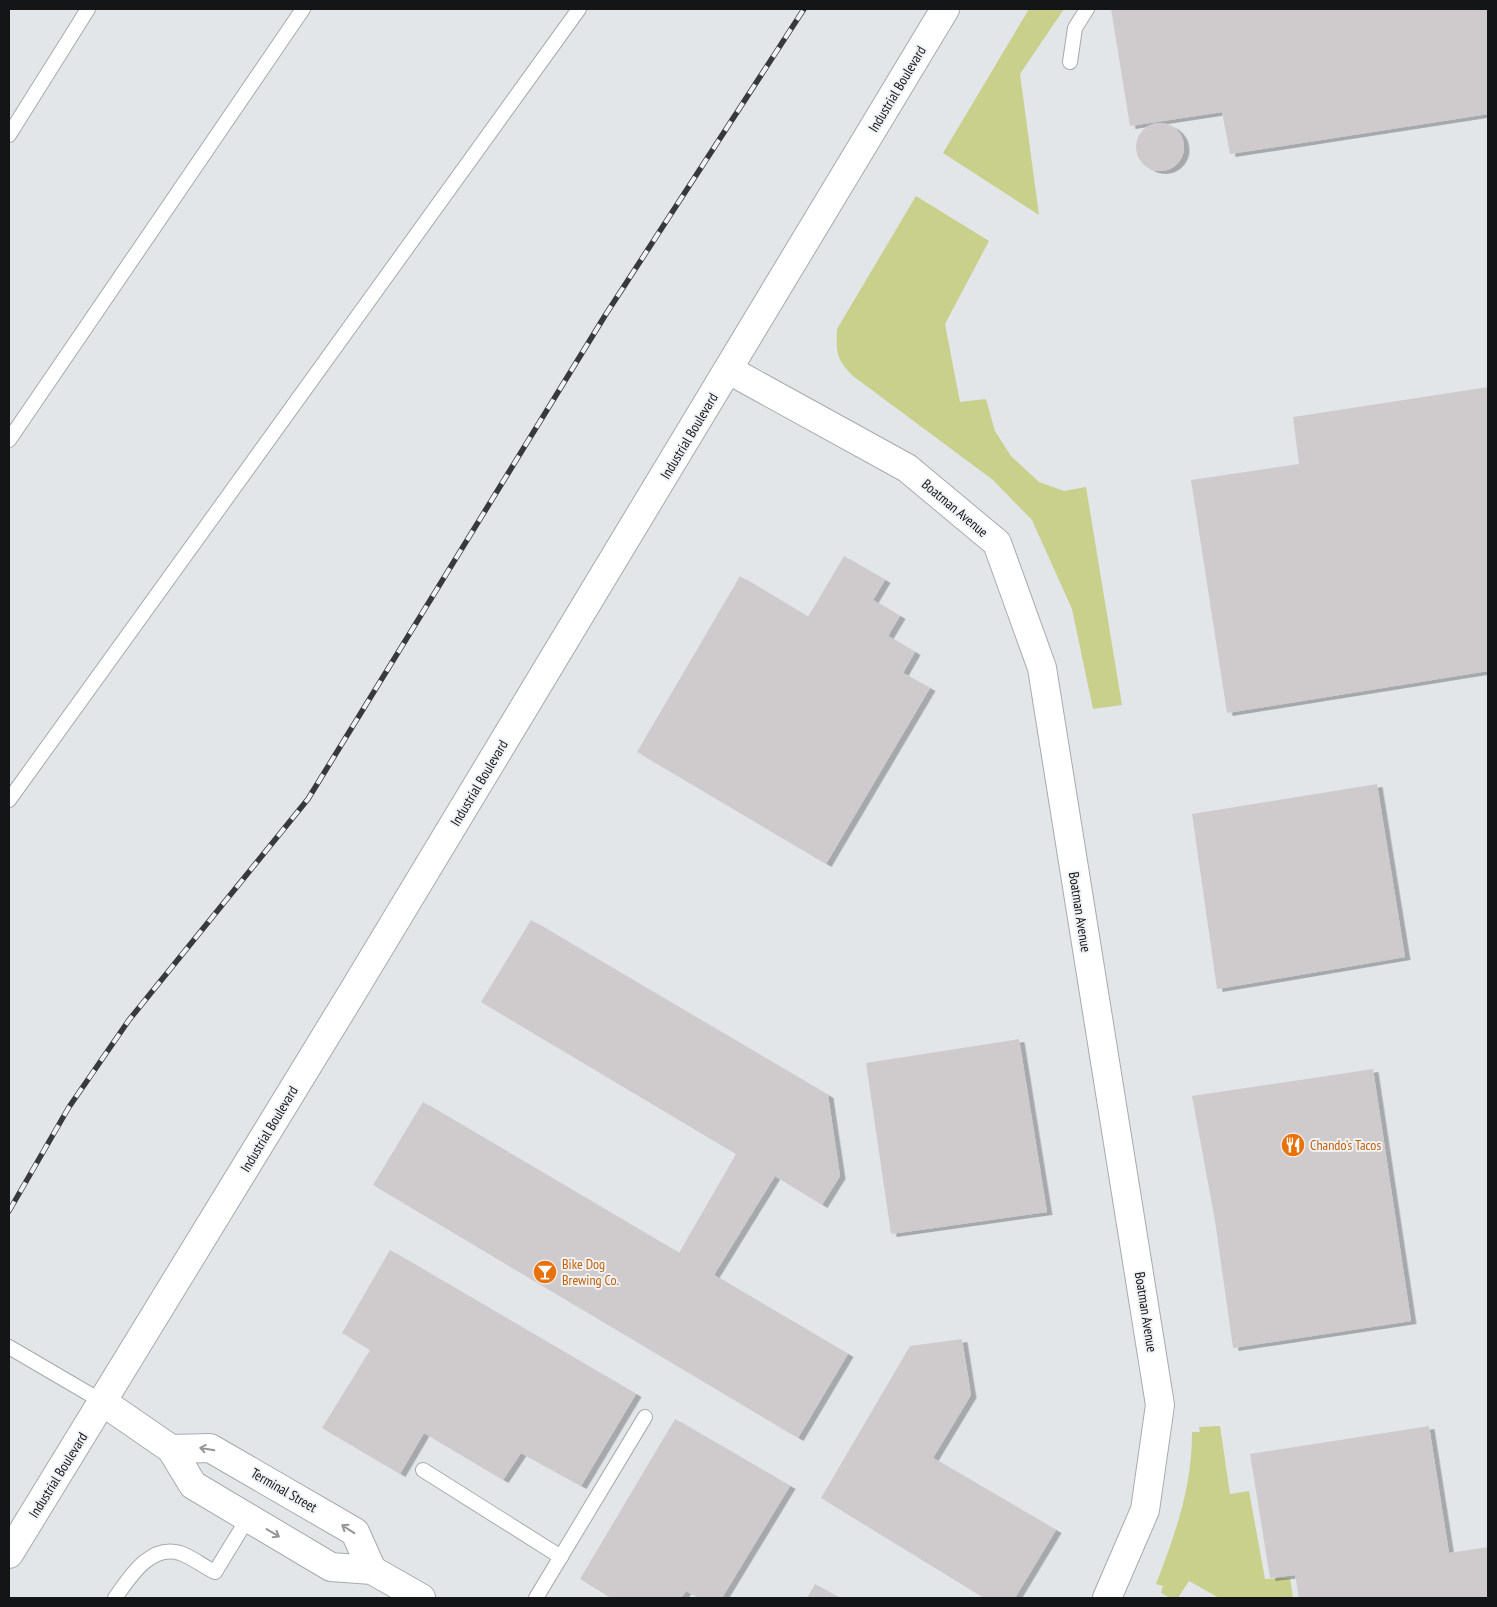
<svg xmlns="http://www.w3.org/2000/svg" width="1497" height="1607" font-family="'PT Sans Narrow',sans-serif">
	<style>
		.green { fill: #c8d08b }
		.building { fill: #cfcbcd; filter: url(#shadow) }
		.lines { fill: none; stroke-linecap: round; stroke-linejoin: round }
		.service-casing { stroke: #a7aaad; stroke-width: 16 }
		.minor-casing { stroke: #a7aaad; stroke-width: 30 }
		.secondary-casing { stroke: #a7aaad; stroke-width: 30 }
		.service { stroke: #fff; stroke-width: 14 }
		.minor { stroke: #fff; stroke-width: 28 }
		.secondary { stroke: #fff; stroke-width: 28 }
		.rail-casing { stroke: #38393a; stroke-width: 5.5 }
		.rail { stroke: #f0f3f6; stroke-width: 4; stroke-dasharray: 11; stroke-linecap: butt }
		.oneway { stroke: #959696 }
		.labels { text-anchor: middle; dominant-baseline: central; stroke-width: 4; stroke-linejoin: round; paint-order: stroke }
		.street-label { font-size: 14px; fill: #141516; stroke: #f0f3f6 }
		.food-label { font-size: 14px; fill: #c56008; stroke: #f0f3f6; text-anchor: start }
	</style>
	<defs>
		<filter id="shadow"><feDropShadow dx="5.5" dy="3" stdDeviation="0" flood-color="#0004"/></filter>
	</defs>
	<rect width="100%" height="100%" fill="#e3e6e9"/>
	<g class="green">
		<path d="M 1029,9 L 1064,9 L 1020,74 L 1039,215 L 943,153 Z"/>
		<path d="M 916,196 L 989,241 L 945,324 L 960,402 L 986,399 L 995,431 L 1011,456 L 1039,482 L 1064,491 L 1086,487 L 1122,705 L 1093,709 L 1072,609 L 1032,520 L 993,480 L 853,376 C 836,359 836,352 837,329 Z"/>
		<path d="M 1220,1426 L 1230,1494 L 1249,1491 L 1265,1579 L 1290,1578 L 1293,1598 L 1219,1598 L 1189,1581 L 1178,1598 L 1170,1598 L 1161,1593 L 1163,1586 L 1156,1584 C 1176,1532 1192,1488 1192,1432 L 1200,1432 L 1199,1427 Z"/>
	</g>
	<g class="building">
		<path d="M 1111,9 L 1488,9 L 1488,114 L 1230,154 L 1222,112 L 1130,126 Z"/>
		<circle cx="1160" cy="147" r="24"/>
		<path d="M 1488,387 L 1488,671 L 1227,713 L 1191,480 L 1299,464 L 1293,417 Z"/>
		<path d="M 844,556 L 885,580 L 873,600 L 900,616 L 888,636 L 915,652 L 903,673 L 930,688 L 826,864 L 637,752 L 740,576 L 808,617 Z"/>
		<path d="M 1377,784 L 1405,957 L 1217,989 L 1192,814 Z"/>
		<path d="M 531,920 L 828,1095 L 840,1176 L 822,1205 L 775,1176 L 714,1275 L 848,1354 L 798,1438 L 373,1185 L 423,1102 L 679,1253 L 736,1154 L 481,1002 Z"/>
		<path d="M 1019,1039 L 1047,1212 L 891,1234 L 866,1063 Z"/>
		<path d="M 1373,1069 L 1411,1321 L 1233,1348 L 1215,1221 L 1192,1096 Z"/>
		<path d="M 390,1250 L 636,1394 L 581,1486 L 521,1453 L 503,1480 L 424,1433 L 400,1474 L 322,1428 L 370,1350 L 342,1333 Z"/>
		<path d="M 962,1339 L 971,1395 L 933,1458 L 1056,1530 L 1015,1598 L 984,1598 L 821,1498 L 910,1346 Z"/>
		<path d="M 675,1419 L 790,1486 L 722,1598 L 699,1598 L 686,1591 L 681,1598 L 611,1598 L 580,1579 Z"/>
		<path d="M 1429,1426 L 1449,1553 L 1488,1547 L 1488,1598 L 1299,1598 L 1295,1575 L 1270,1578 L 1250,1454 Z"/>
		<path d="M 815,1584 L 840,1598 L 807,1598 Z"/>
	</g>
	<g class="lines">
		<g class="service-casing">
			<g id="service">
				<path d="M 1070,62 L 1075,28 L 1087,9"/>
				<path d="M 9,135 L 88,9"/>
				<path d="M 9,440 L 303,9"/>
				<path d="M 9,800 L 579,9"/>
				<path d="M 9,1347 L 103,1402"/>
				<path d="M 423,1470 L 561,1557"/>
				<path d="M 115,1598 C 130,1577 150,1544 180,1553 C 192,1557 204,1567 215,1572 L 248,1518"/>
				<path d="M 536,1598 L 645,1417"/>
			</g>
		</g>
		<g class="minor-casing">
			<g id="minor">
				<path d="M 729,370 L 907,468 L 997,543 L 1042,668 L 1160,1405 L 1145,1510 L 1107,1598"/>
				<path d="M 103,1402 L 171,1449 L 193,1485 L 331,1567 L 372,1570 L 421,1598"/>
				<path d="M 171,1449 L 210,1448 L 355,1532 L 372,1570"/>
			</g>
		</g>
		<g class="secondary-casing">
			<path id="secondary" d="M 9,1554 L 352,993 L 945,9"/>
		</g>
		<use href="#service" class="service"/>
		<use href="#minor" class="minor"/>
		<use href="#secondary" class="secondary"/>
		<g class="rail-casing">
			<path id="rail" d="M 9,1211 L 69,1107 L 129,1020 L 308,799 L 606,314 L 804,9"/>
		</g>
		<use href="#rail" class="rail"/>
	</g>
	<defs><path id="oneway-shaft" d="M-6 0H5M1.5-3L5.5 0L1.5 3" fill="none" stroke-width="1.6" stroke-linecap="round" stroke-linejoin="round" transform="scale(1.25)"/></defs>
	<g class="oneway">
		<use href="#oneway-shaft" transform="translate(207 1449) rotate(-170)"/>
		<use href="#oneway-shaft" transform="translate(348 1529) rotate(-147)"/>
		<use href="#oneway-shaft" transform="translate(273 1533) rotate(31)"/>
	</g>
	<defs>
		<g id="restaurant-disc" transform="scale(1.25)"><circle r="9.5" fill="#e8710a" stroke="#f0f3f6"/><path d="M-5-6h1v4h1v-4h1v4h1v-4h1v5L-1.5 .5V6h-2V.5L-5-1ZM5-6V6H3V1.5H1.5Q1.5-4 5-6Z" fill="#fff"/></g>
		<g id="bar-disc" transform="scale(1.25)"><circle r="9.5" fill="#e8710a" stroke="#f0f3f6"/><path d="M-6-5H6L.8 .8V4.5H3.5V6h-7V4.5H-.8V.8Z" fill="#fff"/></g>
	</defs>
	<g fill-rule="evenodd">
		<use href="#restaurant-disc" x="1293" y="1145"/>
		<use href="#bar-disc" x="545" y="1272"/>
	</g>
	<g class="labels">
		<g class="street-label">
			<text transform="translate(897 89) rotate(-59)">Industrial Boulevard</text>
			<text transform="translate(689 436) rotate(-59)">Industrial Boulevard</text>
			<text transform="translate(955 508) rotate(40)">Boatman Avenue</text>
			<text transform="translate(479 783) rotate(-59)">Industrial Boulevard</text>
			<text transform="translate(1080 912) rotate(81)">Boatman Avenue</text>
			<text transform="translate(269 1129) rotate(-59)">Industrial Boulevard</text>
			<text transform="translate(1146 1312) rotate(81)">Boatman Avenue</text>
			<text transform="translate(58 1475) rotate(-58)">Industrial Boulevard</text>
			<text transform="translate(284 1490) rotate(30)">Terminal Street</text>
		</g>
		<g class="food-label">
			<text x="1310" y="1145">Chando's Tacos</text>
			<text x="562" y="1264">Bike Dog<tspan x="562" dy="16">Brewing Co.</tspan></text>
		</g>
	</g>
	<rect width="1497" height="1607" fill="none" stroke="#141516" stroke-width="20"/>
</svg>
